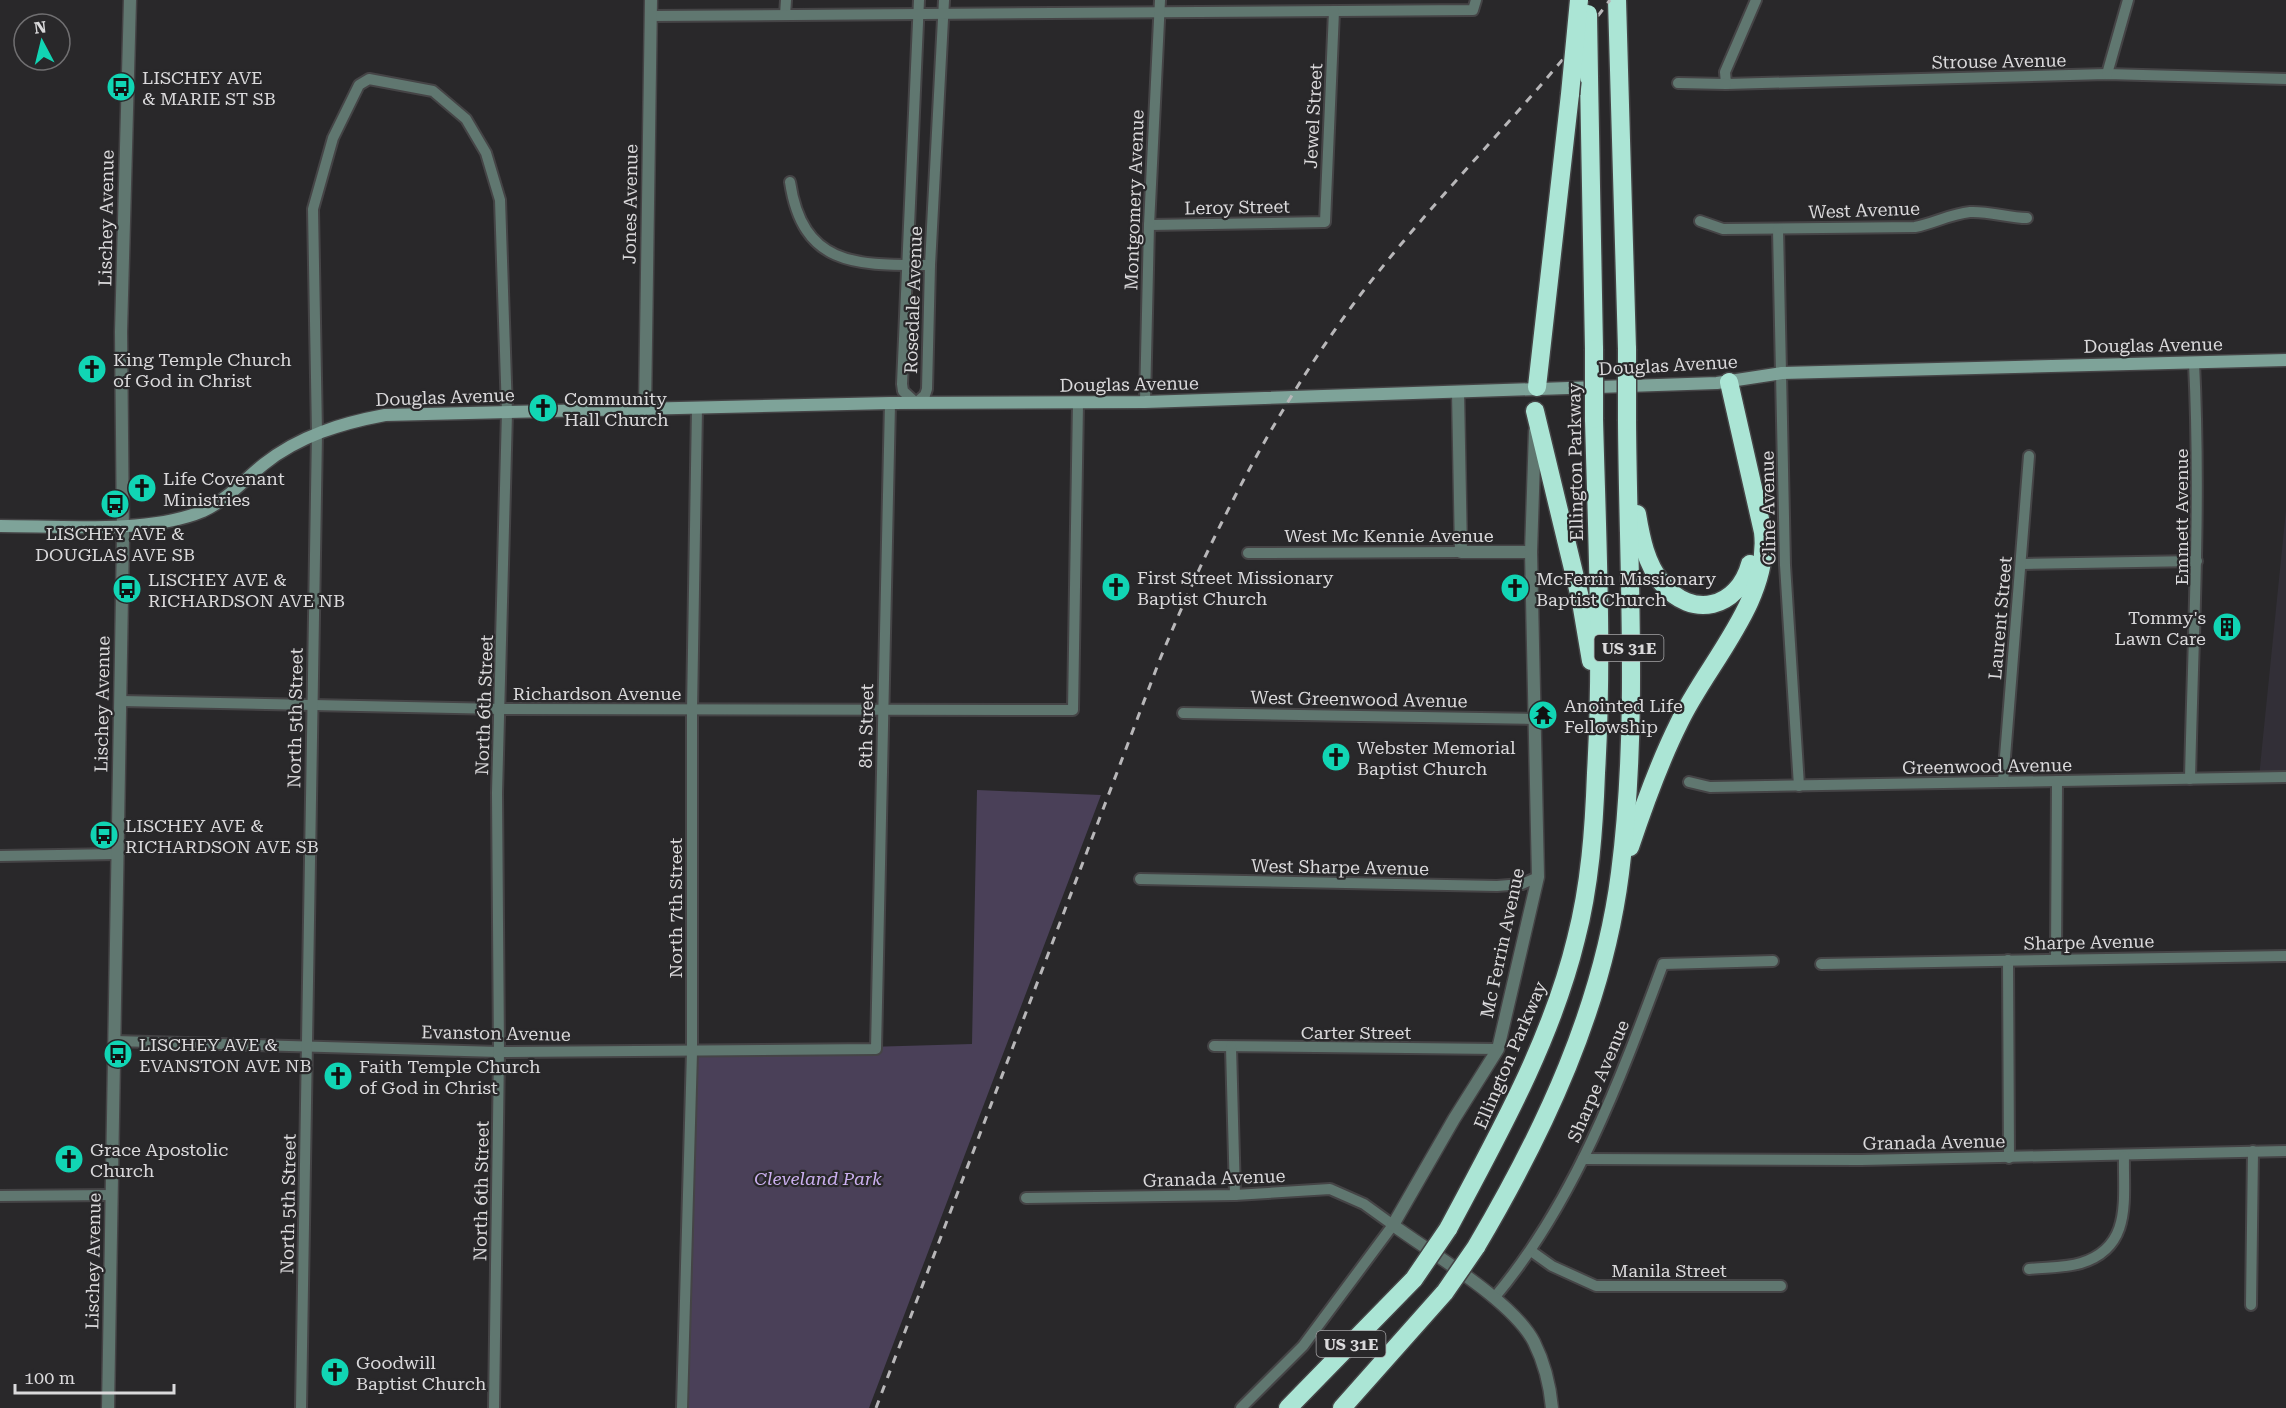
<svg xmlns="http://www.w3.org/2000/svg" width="2286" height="1408" font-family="'Roboto Serif',serif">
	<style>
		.built { fill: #322f37 }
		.green { fill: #4a4058 }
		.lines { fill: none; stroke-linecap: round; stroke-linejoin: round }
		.minor-casing { stroke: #454446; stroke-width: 14 }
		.tertiary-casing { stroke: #454446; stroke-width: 15 }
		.secondary-casing { stroke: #454446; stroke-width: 15 }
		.motorway-casing { stroke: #454446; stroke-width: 21 }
		.minor { stroke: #607770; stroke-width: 10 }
		.tertiary { stroke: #607770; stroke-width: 12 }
		.secondary { stroke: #7ea399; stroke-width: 12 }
		.motorway { stroke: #abe5d5; stroke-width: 18 }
		.rail { stroke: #b8b7b9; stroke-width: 3; stroke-dasharray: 8 8; stroke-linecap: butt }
		.motorway-bridge-casing { stroke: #454446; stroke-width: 21; stroke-linecap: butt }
		.motorway-bridge { stroke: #abe5d5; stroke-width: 18 }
		.labels { text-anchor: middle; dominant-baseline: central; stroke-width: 4.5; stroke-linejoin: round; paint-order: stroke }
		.shield { fill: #29282a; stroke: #a5a4a6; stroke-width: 1.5 }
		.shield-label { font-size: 16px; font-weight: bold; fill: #dad9db }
		.street-label { font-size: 18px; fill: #dad9db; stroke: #29282a }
		.poi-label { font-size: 18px; fill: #dad9db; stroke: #29282a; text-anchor: start }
		.park-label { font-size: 18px; font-style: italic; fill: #ccb0f0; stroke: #29282a }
	</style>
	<rect width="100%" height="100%" fill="#29282a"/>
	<path class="built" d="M 2286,510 L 2286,777 L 2259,778 L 2262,747 Z"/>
	<path class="green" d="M 977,790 L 1101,795 L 869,1408 L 678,1408 L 692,1052 L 972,1044 Z"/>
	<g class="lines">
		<g class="minor-casing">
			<g id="minor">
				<path d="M 919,0 L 902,384 L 903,391 L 916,403 L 925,395 L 927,389 L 930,265 L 944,0"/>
				<path d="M 1756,0 L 1725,72 L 1726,84 L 2107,74 L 2286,79"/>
				<path d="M 785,15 L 786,0"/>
				<path d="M 651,16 L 1473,10 L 1476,0"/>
				<path d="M 2107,74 L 2128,0"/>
				<path d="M 1678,83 L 1726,84"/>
				<path d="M 790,182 C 803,268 858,265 930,265"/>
				<path d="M 1700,221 L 1723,229 L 1915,227 C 1935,223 1950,214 1970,212 C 1990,211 2008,218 2027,218"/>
				<path d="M 1149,225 L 1325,222 L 1334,11"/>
				<path d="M 1778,229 L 1785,565 L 1799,786"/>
				<path d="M 1145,402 L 1149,225 L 1160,0"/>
				<path d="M 1248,553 L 1461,552"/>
				<path d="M 2022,564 L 2197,561"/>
				<path d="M 121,701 L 501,709 L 1073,710 L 1078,403"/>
				<path d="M 1183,713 L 1534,719"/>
				<path d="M 2190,779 C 2193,639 2201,503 2194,363"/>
				<path d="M 1689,782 L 1710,787 L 2286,777"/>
				<path d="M 2003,782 L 2029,456"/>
				<path d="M 0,856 L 117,854"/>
				<path d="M 1140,879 L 1497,886 L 1522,884 L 1538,877"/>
				<path d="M 2056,958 L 2057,781"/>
				<path d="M 2008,960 L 2009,1158"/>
				<path d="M 1821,964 L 2286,956"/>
				<path d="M 115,1041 L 499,1052 L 876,1049 L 890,403"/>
				<path d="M 1214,1046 L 1498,1049"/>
				<path d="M 1231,1047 L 1235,1195"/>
				<path d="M 1583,1159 L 1861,1160 L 2286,1151"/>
				<path d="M 0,1196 L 112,1195"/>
				<path d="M 1026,1198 L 1235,1195 L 1330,1189 L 1364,1204 L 1393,1225 L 1303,1346 L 1241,1408"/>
				<path d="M 1531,1251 L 1552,1266 L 1596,1286 L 1781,1286"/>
				<path d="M 2029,1269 C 2045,1267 2065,1268 2081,1263 C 2133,1247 2123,1199 2124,1156"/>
				<path d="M 1494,1298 C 1575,1202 1620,1080 1663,964 L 1773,961"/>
				<path d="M 2251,1305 L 2253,1151"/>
				<path d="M 301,1408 L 317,433 L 313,209 L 333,138 L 359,85 L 369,79 L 433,91 L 466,119 L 486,153 L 500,200 L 507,412 L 497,793 L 499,1052 L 494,1408"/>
				<path d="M 682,1408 L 692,1052 L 692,710 L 697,408"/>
			</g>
		</g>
		<g class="tertiary-casing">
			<g id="tertiary">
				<path d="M 1458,392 L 1461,552 L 1531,552"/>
				<path d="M 645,409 L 651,0"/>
				<path d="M 1535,431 L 1531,552 L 1538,877 L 1498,1049 L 1454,1119 L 1393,1225 C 1431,1253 1513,1301 1534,1342 C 1544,1362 1550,1386 1552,1408"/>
				<path d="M 108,1408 L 123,537 L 121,332 L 130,0"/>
			</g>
		</g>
		<g class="secondary-casing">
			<path id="secondary" d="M 0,526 C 59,526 149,534 203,511 C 227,500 244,480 264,464 C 299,436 342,423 385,415 L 890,403 L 1145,402 L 1717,383 L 1782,373 L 2286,360"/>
		</g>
		<g class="motorway-casing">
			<g id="motorway">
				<path d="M 1617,0 L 1627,349"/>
				<path d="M 1589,77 L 1594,349"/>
				<path d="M 1537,387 L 1570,94"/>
				<path d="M 1535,411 L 1581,602 L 1591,661"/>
				<path d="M 1637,514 C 1641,538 1646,564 1662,583 C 1692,620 1738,608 1750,564"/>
				<path d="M 1630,847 C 1644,805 1659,763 1679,723 C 1706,665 1771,600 1763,532 L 1729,382"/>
				<path d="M 1448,1229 C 1497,1137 1551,1042 1576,939 C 1590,885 1594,829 1596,773 C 1603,655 1597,537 1594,419"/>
				<path d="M 1476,1247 C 1544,1132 1603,1007 1620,873 C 1639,727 1628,569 1627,421"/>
				<path d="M 1288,1408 L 1414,1279"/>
				<path d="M 1342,1408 L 1445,1292"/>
			</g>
		</g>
		<use href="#minor" class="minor"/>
		<use href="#tertiary" class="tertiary"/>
		<use href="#secondary" class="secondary"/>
		<use href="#motorway" class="motorway"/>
		<path class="rail" d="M 876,1408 L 1160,659 C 1213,531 1275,409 1358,298 C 1437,194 1532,104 1610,0"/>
		<g class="motorway-bridge-casing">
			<g id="motorway-bridge">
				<path d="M 1588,14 L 1589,77"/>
				<path d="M 1570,94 L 1579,0"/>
				<path d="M 1627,349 L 1627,421"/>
				<path d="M 1594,419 L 1594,349"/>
				<path d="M 1414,1279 L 1448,1229"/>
				<path d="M 1445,1292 L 1476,1247"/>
			</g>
		</g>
		<use href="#motorway-bridge" class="motorway-bridge"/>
	</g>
	<defs>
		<g id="bus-disc" transform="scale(1.5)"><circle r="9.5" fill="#11d5b4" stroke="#29282a"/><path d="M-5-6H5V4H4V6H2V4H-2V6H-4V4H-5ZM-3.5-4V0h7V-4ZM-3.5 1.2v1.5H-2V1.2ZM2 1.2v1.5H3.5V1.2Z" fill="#111"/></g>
		<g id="church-disc" transform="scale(1.5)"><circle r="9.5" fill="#11d5b4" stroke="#29282a"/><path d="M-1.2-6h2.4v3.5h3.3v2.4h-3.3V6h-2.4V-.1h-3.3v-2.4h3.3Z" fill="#111"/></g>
		<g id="building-disc" transform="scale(1.5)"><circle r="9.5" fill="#11d5b4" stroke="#29282a"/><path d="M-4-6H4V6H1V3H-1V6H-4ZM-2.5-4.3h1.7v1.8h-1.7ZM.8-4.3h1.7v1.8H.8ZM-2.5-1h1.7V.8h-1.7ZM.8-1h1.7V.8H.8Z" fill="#111"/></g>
		<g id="temple-disc" transform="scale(1.5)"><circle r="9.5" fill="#11d5b4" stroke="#29282a"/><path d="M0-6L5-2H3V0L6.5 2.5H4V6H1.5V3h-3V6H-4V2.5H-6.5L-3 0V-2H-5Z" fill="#111"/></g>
	</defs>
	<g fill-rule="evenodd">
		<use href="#bus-disc" x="121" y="87"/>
		<use href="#church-disc" x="92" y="369"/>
		<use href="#church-disc" x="543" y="408"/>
		<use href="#church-disc" x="142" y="488"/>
		<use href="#bus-disc" x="115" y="504"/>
		<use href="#church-disc" x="1116" y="587"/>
		<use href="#church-disc" x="1515" y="588"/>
		<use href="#bus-disc" x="127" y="589"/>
		<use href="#building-disc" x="2227" y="627"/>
		<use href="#temple-disc" x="1543" y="715"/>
		<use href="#church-disc" x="1336" y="757"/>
		<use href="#bus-disc" x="104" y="835"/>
		<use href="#bus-disc" x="118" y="1054"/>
		<use href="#church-disc" x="338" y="1076"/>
		<use href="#church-disc" x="69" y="1159"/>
		<use href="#church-disc" x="335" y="1372"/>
	</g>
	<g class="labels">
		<g class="shield">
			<rect x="1594.5" y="635" width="69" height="26" rx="4.5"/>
			<rect x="1316.5" y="1331" width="69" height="26" rx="4.5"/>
		</g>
		<g class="shield-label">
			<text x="1629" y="648">US 31E</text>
			<text x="1351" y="1344">US 31E</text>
		</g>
		<g class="street-label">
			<text transform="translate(1999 61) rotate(-1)">Strouse Avenue</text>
			<text transform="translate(1313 116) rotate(-87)">Jewel Street</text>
			<text transform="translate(1134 200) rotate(-88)">Montgomery Avenue</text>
			<text transform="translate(630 204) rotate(-89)">Jones Avenue</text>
			<text transform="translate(1237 207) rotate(-1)">Leroy Street</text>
			<text transform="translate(1864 210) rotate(-2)">West Avenue</text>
			<text transform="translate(106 218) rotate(-89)">Lischey Avenue</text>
			<text transform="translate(913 300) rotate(-88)">Rosedale Avenue</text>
			<text transform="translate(2153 345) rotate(-1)">Douglas Avenue</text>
			<text transform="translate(1668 365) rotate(-3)">Douglas Avenue</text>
			<text transform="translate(1129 384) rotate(-1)">Douglas Avenue</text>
			<text transform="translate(445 397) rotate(-2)">Douglas Avenue</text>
			<text transform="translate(1575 462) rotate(-91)">Ellington Parkway</text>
			<text transform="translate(1768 508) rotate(-91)">Cline Avenue</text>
			<text transform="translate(2181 517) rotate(-90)">Emmett Avenue</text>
			<text x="1389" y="535">West Mc Kennie Avenue</text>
			<text transform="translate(2000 618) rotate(-85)">Laurent Street</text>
			<text x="597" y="693">Richardson Avenue</text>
			<text transform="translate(1359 699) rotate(1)">West Greenwood Avenue</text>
			<text transform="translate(102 704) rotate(-89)">Lischey Avenue</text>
			<text transform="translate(484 705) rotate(-88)">North 6th Street</text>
			<text transform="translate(295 718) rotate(-89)">North 5th Street</text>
			<text transform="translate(866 726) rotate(-89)">8th Street</text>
			<text transform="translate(1987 766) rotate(-1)">Greenwood Avenue</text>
			<text transform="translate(1340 867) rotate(1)">West Sharpe Avenue</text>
			<text transform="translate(675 908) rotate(-90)">North 7th Street</text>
			<text transform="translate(2089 942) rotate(-1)">Sharpe Avenue</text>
			<text transform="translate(1502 943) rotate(-78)">Mc Ferrin Avenue</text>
			<text x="1356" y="1032">Carter Street</text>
			<text transform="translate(496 1033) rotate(1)">Evanston Avenue</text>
			<text transform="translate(1510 1055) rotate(-67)">Ellington Parkway</text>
			<text transform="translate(1598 1081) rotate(-67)">Sharpe Avenue</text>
			<text transform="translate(1934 1142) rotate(-1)">Granada Avenue</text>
			<text transform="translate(1214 1178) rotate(-2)">Granada Avenue</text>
			<text transform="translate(481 1191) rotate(-89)">North 6th Street</text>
			<text transform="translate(288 1204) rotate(-89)">North 5th Street</text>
			<text transform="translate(93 1261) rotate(-89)">Lischey Avenue</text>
			<text x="1669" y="1270">Manila Street</text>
		</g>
		<g class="poi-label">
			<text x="142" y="77">LISCHEY AVE<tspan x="142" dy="21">&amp; MARIE ST SB</tspan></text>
			<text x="113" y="359">King Temple Church<tspan x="113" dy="21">of God in Christ</tspan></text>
			<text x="564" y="398">Community<tspan x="564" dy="21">Hall Church</tspan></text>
			<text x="163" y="478">Life Covenant<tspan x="163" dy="21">Ministries</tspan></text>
			<text x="115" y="533" text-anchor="middle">LISCHEY AVE &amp;<tspan x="115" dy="21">DOUGLAS AVE SB</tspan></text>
			<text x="1137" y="577">First Street Missionary<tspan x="1137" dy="21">Baptist Church</tspan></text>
			<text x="1536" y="578">McFerrin Missionary<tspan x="1536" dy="21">Baptist Church</tspan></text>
			<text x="148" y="579">LISCHEY AVE &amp;<tspan x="148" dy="21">RICHARDSON AVE NB</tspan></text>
			<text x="2206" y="617" text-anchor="end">Tommy's<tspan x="2206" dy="21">Lawn Care</tspan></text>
			<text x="1564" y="705">Anointed Life<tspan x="1564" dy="21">Fellowship</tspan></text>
			<text x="1357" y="747">Webster Memorial<tspan x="1357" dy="21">Baptist Church</tspan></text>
			<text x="125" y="825">LISCHEY AVE &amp;<tspan x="125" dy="21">RICHARDSON AVE SB</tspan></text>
			<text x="139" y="1044">LISCHEY AVE &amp;<tspan x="139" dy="21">EVANSTON AVE NB</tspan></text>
			<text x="359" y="1066">Faith Temple Church<tspan x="359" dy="21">of God in Christ</tspan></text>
			<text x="90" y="1149">Grace Apostolic<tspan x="90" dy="21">Church</tspan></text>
			<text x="356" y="1362">Goodwill<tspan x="356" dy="21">Baptist Church</tspan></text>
		</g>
		<g class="park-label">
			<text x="818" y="1178">Cleveland Park</text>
		</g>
	</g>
	<g transform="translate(42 42) rotate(353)"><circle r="28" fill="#29282a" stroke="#706f71" stroke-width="1.5"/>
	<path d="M0-4.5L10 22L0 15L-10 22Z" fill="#11d5b4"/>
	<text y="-9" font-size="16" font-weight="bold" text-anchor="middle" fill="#dad9db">N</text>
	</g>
	<path d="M15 1384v9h159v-9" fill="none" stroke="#dad9db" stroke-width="3"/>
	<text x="24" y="1384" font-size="18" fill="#dad9db" stroke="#29282a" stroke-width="4.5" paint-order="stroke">100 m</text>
</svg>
